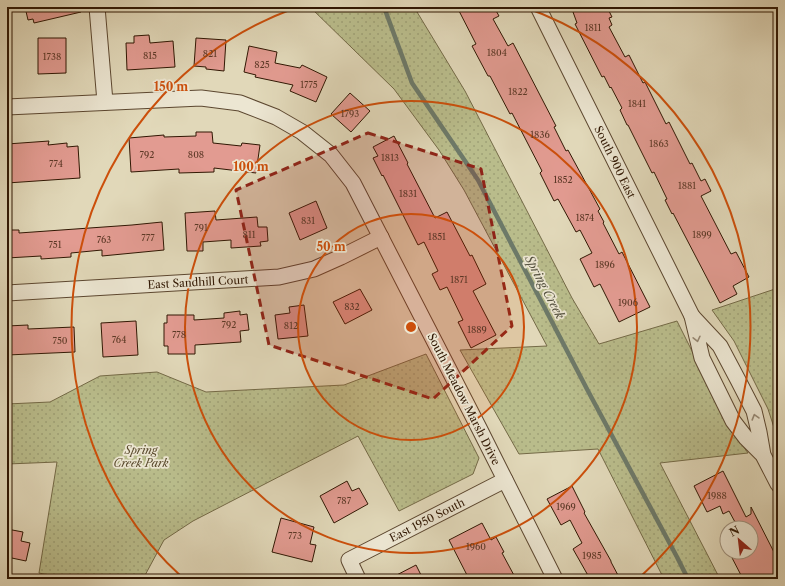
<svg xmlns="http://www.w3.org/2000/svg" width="785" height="586" font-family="'Libre Caslon Text',serif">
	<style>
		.park { fill: url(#park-dots); stroke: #746a47 }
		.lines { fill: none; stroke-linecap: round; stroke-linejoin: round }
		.stream { stroke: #6d7968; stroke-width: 4.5 }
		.building { fill: #e29b91; stroke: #301703 }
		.street-casing { stroke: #5c4730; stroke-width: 17 }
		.street { stroke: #ece6d2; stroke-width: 15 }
		.oneway { stroke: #978975 }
		.marked { fill: #8f2418; fill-opacity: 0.2; stroke: #8f2418; stroke-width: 3; stroke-dasharray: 8 5; stroke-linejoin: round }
		.ring { fill: none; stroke: #cc4f0b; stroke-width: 2 }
		.labels { text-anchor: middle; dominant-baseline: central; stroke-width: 3.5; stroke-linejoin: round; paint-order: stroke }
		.number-label { font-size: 9px; fill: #5c3826 }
		.street-label { font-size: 11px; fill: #301703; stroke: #ece6d2 }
		.park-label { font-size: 11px; font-style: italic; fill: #59492c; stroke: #ece6d2 }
		.water-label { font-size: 12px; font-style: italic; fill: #53503e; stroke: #ece6d2 }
		.centre { fill: #cc4f0b; stroke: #ece6d2; stroke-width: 2 }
		.ring-label { font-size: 12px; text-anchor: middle; font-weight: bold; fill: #cc4f0b; stroke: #ece6d2; stroke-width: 3.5; stroke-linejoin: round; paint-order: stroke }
	</style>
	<defs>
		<pattern id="park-dots" width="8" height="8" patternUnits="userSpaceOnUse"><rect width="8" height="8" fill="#b9bc8b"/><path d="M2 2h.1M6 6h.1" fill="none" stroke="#9fa176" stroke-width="1.8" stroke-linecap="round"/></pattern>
	</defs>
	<rect width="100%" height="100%" fill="#e1d8b9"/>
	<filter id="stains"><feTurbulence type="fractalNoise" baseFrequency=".005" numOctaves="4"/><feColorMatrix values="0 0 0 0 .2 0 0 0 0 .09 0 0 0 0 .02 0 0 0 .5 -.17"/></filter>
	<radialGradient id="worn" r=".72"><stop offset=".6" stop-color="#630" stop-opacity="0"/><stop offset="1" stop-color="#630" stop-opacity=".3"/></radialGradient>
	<g class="park">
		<path d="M 310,7 L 414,7 L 465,91 L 572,298 L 599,344 L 677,321 L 694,355 L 723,418 L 748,453 L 660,463 L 720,579 L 664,579 L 598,449 L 519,454 L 460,350 L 547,346 L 464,190 L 439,150 L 394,89 Z"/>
		<path d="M 778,288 L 778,440 L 768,409 L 734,341 L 712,310 Z"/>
		<path d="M 426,354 L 479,458 L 473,474 L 399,511 L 358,436 L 193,521 L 164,540 L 143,579 L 68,579 L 39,573 L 57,462 L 7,464 L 7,404 L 50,402 L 100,376 L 157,372 L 206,392 L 344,385 Z"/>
	</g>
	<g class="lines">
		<path class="stream" d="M 384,7 L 412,83 L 478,180 L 588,391 L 677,557 L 688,579"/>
	</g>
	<g class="building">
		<path d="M 25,7 L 81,7 L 81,12 L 34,23 L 33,19 L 28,20 Z"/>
		<path d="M 457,7 L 494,7 L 499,16 L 493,19 L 508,46 L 513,43 L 556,126 L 554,127 L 566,151 L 568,150 L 600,209 L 598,211 L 604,222 L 603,223 L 619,254 L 622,252 L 650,307 L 619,322 L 600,284 L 594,287 L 580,259 L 592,253 L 580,230 L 576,232 L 558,199 L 554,201 L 540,173 L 542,171 L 512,113 L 510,114 L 490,76 L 488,76 L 472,46 L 476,44 Z"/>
		<path d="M 584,7 L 607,7 L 612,17 L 609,18 L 612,25 L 609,27 L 625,57 L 629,55 L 643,83 L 645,82 L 666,124 L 669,122 L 690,164 L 692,163 L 701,181 L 705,179 L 711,191 L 701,196 L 731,254 L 736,252 L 749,277 L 733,286 L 737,294 L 720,303 L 673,213 L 672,214 L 665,200 L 667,199 L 654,172 L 652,173 L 628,125 L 627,125 L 620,110 L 622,108 L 611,87 L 610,88 L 604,76 L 602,77 L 575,24 L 577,23 L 573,12 Z"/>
		<path d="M 149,35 L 150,43 L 173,41 L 175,67 L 127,70 L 126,43 L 134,43 L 134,36 Z"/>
		<path d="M 38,38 L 66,38 L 66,73 L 38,74 Z"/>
		<path d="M 196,38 L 226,40 L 224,71 L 206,69 L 206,67 L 194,66 Z"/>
		<path d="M 249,46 L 277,52 L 275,63 L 300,68 L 302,65 L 327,77 L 316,102 L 290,91 L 293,85 L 255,77 L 256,75 L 244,72 Z"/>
		<path d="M 350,93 L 370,111 L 351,132 L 331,114 Z"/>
		<path d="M 196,132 L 212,132 L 213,143 L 241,146 L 242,143 L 260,145 L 256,173 L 214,168 L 214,172 L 179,173 L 179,169 L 131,172 L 129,138 L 164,135 L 164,137 L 196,136 Z"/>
		<path d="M 394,136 L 408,163 L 407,164 L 435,218 L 447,212 L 470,256 L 472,255 L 486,284 L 473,291 L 496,335 L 471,348 L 458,322 L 463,320 L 447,287 L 440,290 L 432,274 L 438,271 L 424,242 L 418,245 L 383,175 L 382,176 L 373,158 L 378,156 L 373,147 Z"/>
		<path d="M 49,141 L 48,145 L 67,143 L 67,147 L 78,146 L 80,178 L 7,183 L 7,144 Z"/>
		<path d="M 316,201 L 327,228 L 300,240 L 289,213 Z"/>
		<path d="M 215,211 L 216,220 L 257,217 L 258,227 L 267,227 L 268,241 L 260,242 L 261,246 L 231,248 L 231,240 L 203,242 L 203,251 L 187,251 L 185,213 Z"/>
		<path d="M 162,222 L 164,250 L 102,256 L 102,250 L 71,253 L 71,257 L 41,259 L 41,256 L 7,258 L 7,230 L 19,230 L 19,233 L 132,225 Z"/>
		<path d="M 360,289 L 372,310 L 345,324 L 333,302 Z"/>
		<path d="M 304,305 L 308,336 L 278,339 L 275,315 L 290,313 L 289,307 Z"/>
		<path d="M 240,311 L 240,315 L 247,314 L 249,330 L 240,331 L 241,342 L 195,345 L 195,354 L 168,354 L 168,346 L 164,346 L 164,323 L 167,323 L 167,315 L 194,315 L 194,320 L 224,318 L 224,313 Z"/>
		<path d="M 136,321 L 138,355 L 103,357 L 101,323 Z"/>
		<path d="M 28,325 L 28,329 L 74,327 L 75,352 L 7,355 L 7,326 Z"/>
		<path d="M 723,471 L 746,517 L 751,514 L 751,507 L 778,560 L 778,579 L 743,579 L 729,552 L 751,552 L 751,528 L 724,528 L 735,522 L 729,511 L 723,514 L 720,506 L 707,512 L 694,486 Z"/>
		<path d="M 347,481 L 352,491 L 359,488 L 368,504 L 334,523 L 320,496 Z"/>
		<path d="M 572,486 L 585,512 L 584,513 L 611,561 L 611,562 L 620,579 L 590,579 L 573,549 L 582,543 L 570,520 L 561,525 L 547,499 Z"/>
		<path d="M 281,518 L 314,527 L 310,544 L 316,545 L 312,562 L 272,552 Z"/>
		<path d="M 482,523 L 491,540 L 496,537 L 504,552 L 502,553 L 516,579 L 469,579 L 449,540 Z"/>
		<path d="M 7,529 L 23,532 L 21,541 L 30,543 L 26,561 L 7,557 Z"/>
		<path d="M 416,565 L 423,579 L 389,579 Z"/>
	</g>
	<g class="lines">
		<g class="street-casing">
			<g id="street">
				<path d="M 97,7 L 105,102"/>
				<path d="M 538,7 L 692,316"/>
				<path d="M 7,107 L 201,98 L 240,103 L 276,117 L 302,132 L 331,155 L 353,183 L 479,428 L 555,579"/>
				<path d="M 7,293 L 279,277 L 314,269 L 341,257 L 381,237"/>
				<path d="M 763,455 L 746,438 L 733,421 L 702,358 L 692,316 L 720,346 L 738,380 L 754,411 L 759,432 L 763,455 L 778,484"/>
				<path d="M 358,579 L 349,560 L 505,480"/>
			</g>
		</g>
		<use href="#street" class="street"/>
	</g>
	<defs><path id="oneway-chevron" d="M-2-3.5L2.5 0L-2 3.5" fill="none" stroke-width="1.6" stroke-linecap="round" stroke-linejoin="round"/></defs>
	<g class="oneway">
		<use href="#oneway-chevron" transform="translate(697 339) rotate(77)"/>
		<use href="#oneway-chevron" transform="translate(755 417) rotate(-106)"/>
	</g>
	<path class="marked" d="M 368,133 L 481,169 L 512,326 L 433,399 L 269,345 L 236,190 Z"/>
	<circle cx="411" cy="327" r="113" fill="#cc4f0b" fill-opacity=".12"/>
	<g class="ring">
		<circle cx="411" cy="327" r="113"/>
		<circle cx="411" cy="327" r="226"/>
		<path d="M184 579A339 339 0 0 1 298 7M524 7A339 339 0 0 1 638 579"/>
	</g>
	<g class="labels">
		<g class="number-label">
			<text x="593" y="27">1811</text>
			<text x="497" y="52">1804</text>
			<text x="210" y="53">821</text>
			<text x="150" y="55">815</text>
			<text x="52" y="56">1738</text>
			<text x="262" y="64">825</text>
			<text x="309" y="84">1775</text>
			<text x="518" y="91">1822</text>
			<text x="637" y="103">1841</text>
			<text x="350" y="113">1793</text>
			<text x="540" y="134">1836</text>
			<text x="659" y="143">1863</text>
			<text x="147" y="154">792</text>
			<text x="196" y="154">808</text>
			<text x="390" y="157">1813</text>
			<text x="56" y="163">774</text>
			<text x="563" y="179">1852</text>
			<text x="687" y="185">1881</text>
			<text x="408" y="193">1831</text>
			<text x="585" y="217">1874</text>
			<text x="308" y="220">831</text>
			<text x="201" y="227">791</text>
			<text x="249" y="234">811</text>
			<text x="702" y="234">1899</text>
			<text x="437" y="236">1851</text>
			<text x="148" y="237">777</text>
			<text x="104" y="239">763</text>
			<text x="55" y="244">751</text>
			<text x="605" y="264">1896</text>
			<text x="459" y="279">1871</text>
			<text x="628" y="302">1906</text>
			<text x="352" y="306">832</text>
			<text x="229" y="324">792</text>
			<text x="291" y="325">812</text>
			<text x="477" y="329">1889</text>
			<text x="179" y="334">778</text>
			<text x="119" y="339">764</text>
			<text x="60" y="340">750</text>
			<text x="717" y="495">1988</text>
			<text x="344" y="500">787</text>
			<text x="566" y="506">1969</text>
			<text x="295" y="535">773</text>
			<text x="476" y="546">1960</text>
			<text x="592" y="555">1985</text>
		</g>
		<g class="street-label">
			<text transform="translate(615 162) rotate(64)">South 900 East</text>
			<text transform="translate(198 282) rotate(-3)">East Sandhill Court</text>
			<text transform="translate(464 399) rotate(63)">South Meadow Marsh Drive</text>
			<text transform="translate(427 520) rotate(-27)">East 1950 South</text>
		</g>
		<g class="park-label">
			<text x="141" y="450">Spring<tspan x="141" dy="13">Creek Park</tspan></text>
		</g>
		<g class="water-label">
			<text transform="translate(545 287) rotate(62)">Spring Creek</text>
		</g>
	</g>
	<circle cx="411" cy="327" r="6" class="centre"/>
	<g class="ring-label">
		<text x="171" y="91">150 m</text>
		<text x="251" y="171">100 m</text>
		<text x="331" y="251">50 m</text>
	</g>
	<rect width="785" height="586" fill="none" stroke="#e1d8b9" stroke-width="24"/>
	<rect x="8" y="8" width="769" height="570" fill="none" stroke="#301703" stroke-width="2"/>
	<rect x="12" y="12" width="761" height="562" fill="none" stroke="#301703"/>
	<g transform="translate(739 540) rotate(332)"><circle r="19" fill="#ece6d2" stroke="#a1937f"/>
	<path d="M0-3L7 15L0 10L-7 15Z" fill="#8f2418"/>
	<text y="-6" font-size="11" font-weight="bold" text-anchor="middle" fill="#301703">N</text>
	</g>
	<rect width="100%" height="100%" filter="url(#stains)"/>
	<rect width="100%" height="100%" fill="url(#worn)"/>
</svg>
